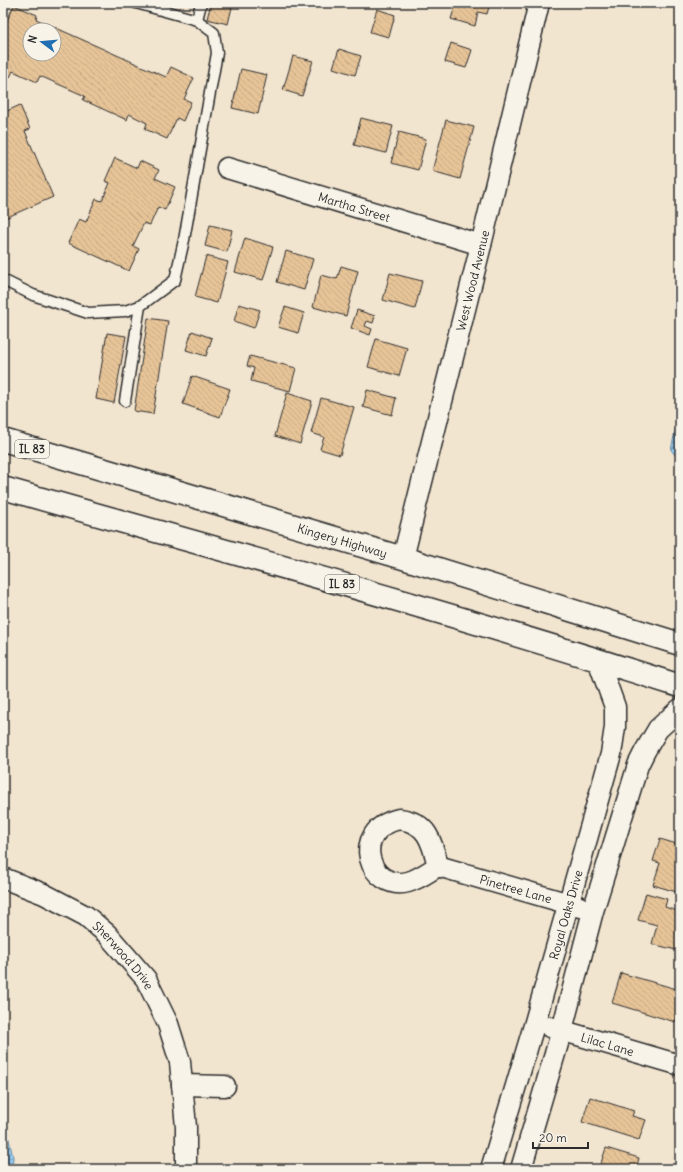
<svg xmlns="http://www.w3.org/2000/svg" width="683" height="1172" font-family="Delius,sans-serif">
	<style>
		.water { fill: url(#water-rules); stroke: #6a8ba2 }
		.building { fill: url(#building-back-hatch); stroke: #2b2b2b; fill-rule: evenodd }
		.lines { fill: none; stroke-linecap: round; stroke-linejoin: round }
		.service-casing { stroke: #2b2b2b; stroke-width: 13 }
		.minor-casing { stroke: #2b2b2b; stroke-width: 23 }
		.trunk-casing { stroke: #2b2b2b; stroke-width: 25 }
		.service { stroke: #f7f3e8; stroke-width: 10 }
		.minor { stroke: #f7f3e8; stroke-width: 20 }
		.trunk { stroke: #f7f3e8; stroke-width: 22 }
		.labels { text-anchor: middle; dominant-baseline: central; stroke-width: 3; stroke-linejoin: round; paint-order: stroke }
		.shield { fill: #f7f3e8; stroke: #686764; stroke-width: 1 }
		.shield-label { font-size: 11px; font-weight: bold; fill: #2b2b2b }
		.street-label { font-size: 12px; fill: #2b2b2b; stroke: #f7f3e8 }
	</style>
	<defs>
		<pattern id="water-rules" width="6" height="5" patternUnits="userSpaceOnUse"><rect width="6" height="5" fill="#94cbf2"/><path d="M0 2.5h6" fill="none" stroke="#80aed0"/></pattern>
		<pattern id="building-back-hatch" width="6" height="6" patternUnits="userSpaceOnUse"><rect width="6" height="6" fill="#e7c498"/><path d="M-1 5l2 2M0 0l6 6M5-1l2 2" fill="none" stroke="#c6a983"/></pattern>
	</defs>
	<rect width="100%" height="100%" fill="#f2e5d0"/>
	<filter id="ink" filterUnits="userSpaceOnUse"><feTurbulence type="fractalNoise" baseFrequency=".025" numOctaves="2"/><feDisplacementMap in="SourceGraphic" scale="8" xChannelSelector="R" yChannelSelector="G"/><feConvolveMatrix kernelMatrix="1 2 1 2 8 2 1 2 1" color-interpolation-filters="sRGB"/></filter>
	<g filter="url(#ink)">
		<g class="water">
			<path d="M 678,418 L 680,418 L 680,461 L 671,450 Z"/>
			<path d="M 3,1124 L 6,1126 L 13,1157 L 12,1169 L 3,1169 Z"/>
		</g>
		<g class="building">
			<path d="M 211,3 L 233,3 L 228,24 L 207,19 Z"/>
			<path d="M 456,3 L 490,3 L 487,14 L 478,12 L 475,26 L 451,19 Z"/>
			<path d="M 14,5 L 37,15 L 36,19 L 166,77 L 171,67 L 194,78 L 184,99 L 191,102 L 183,121 L 177,118 L 167,139 L 145,129 L 147,123 L 129,114 L 127,120 L 83,100 L 85,96 L 40,76 L 37,82 L 13,71 L 10,77 L 3,74 L 3,27 L 4,27 ZM 30,30 L 54,30 L 54,54 L 30,54 Z"/>
			<path d="M 377,9 L 395,15 L 389,37 L 370,32 Z"/>
			<path d="M 451,43 L 472,50 L 466,68 L 445,62 Z"/>
			<path d="M 339,49 L 361,56 L 355,75 L 333,68 Z"/>
			<path d="M 293,56 L 313,61 L 302,96 L 283,90 Z"/>
			<path d="M 241,69 L 267,75 L 258,114 L 232,108 Z"/>
			<path d="M 20,105 L 30,129 L 25,131 L 53,197 L 3,219 L 3,113 Z"/>
			<path d="M 361,118 L 393,126 L 386,153 L 354,145 Z"/>
			<path d="M 446,120 L 474,127 L 460,179 L 432,171 Z"/>
			<path d="M 399,132 L 426,139 L 418,170 L 391,163 Z"/>
			<path d="M 115,158 L 137,168 L 140,161 L 159,170 L 155,178 L 175,187 L 165,210 L 158,207 L 150,225 L 144,223 L 133,246 L 139,249 L 129,271 L 68,243 L 79,219 L 86,222 L 96,199 L 102,201 L 110,183 L 105,181 Z"/>
			<path d="M 210,225 L 232,230 L 227,252 L 205,246 Z"/>
			<path d="M 245,238 L 273,247 L 263,280 L 235,272 Z"/>
			<path d="M 286,251 L 313,259 L 304,290 L 277,282 Z"/>
			<path d="M 206,256 L 228,262 L 217,303 L 195,297 Z"/>
			<path d="M 341,266 L 358,271 L 346,316 L 313,307 L 321,275 L 337,279 Z"/>
			<path d="M 390,273 L 422,281 L 415,309 L 383,300 Z"/>
			<path d="M 239,304 L 260,310 L 254,328 L 234,321 Z"/>
			<path d="M 285,307 L 304,313 L 298,333 L 278,327 Z"/>
			<path d="M 357,310 L 375,316 L 373,323 L 367,321 L 365,326 L 372,329 L 370,335 L 351,328 Z"/>
			<path d="M 148,318 L 168,321 L 153,414 L 134,411 Z"/>
			<path d="M 192,331 L 212,338 L 206,356 L 186,350 Z"/>
			<path d="M 107,333 L 126,336 L 114,403 L 96,399 Z"/>
			<path d="M 376,339 L 407,348 L 399,376 L 368,367 Z"/>
			<path d="M 250,356 L 296,368 L 290,391 L 251,381 L 254,368 L 247,366 Z"/>
			<path d="M 192,376 L 230,389 L 220,417 L 183,404 Z"/>
			<path d="M 367,390 L 396,398 L 392,415 L 363,407 Z"/>
			<path d="M 287,393 L 312,401 L 300,444 L 275,436 Z"/>
			<path d="M 321,398 L 354,407 L 340,455 L 320,449 L 324,437 L 311,433 Z"/>
			<path d="M 660,839 L 680,845 L 680,893 L 653,885 L 660,863 L 653,861 Z"/>
			<path d="M 646,893 L 667,899 L 665,907 L 680,912 L 680,951 L 652,944 L 657,925 L 638,920 Z"/>
			<path d="M 621,973 L 680,990 L 680,1004 L 675,1022 L 612,1003 Z"/>
			<path d="M 590,1097 L 634,1111 L 632,1116 L 646,1120 L 639,1140 L 582,1122 Z"/>
			<path d="M 606,1148 L 639,1158 L 636,1169 L 599,1169 Z"/>
		</g>
		<g class="lines">
			<g class="service-casing">
				<g id="service">
					<path d="M 197,20 L 201,3"/>
					<path d="M 3,280 L 33,295 L 88,313 L 125,311 L 140,306 L 175,280 L 184,240 L 217,53 L 214,33 L 197,20 L 136,3"/>
					<path d="M 125,401 L 140,306"/>
				</g>
			</g>
			<g class="minor-casing">
				<g id="minor">
					<path id="s1" d="M 227,168 L 481,245"/>
					<path id="s2" d="M 403,558 L 481,245 L 539,3"/>
					<path d="M 399,819 C 427,822 432,841 438,866 C 428,872 419,879 408,882 C 370,892 348,831 399,819 Z"/>
					<path id="s3" d="M 438,866 L 580,907"/>
					<path id="s4" d="M 3,878 L 44,894 L 86,916 L 107,934 L 146,979 L 168,1024 L 180,1062 L 186,1127 L 186,1169"/>
					<path id="s5" d="M 550,1027 L 680,1065"/>
					<path d="M 182,1085 L 225,1086"/>
					<path id="s6" d="M 491,1169 L 535,1022 L 611,754 L 615,727 L 615,707 L 598,660"/>
					<path d="M 521,1169 L 562,1030 L 593,911 L 638,765 L 645,751 L 658,729 L 680,709"/>
				</g>
			</g>
			<g class="trunk-casing">
				<g id="trunk">
					<path id="s7" d="M 3,440 L 403,558 L 680,644"/>
					<path d="M 3,488 C 229,552 456,614 680,686"/>
				</g>
			</g>
			<use href="#service" class="service"/>
			<use href="#minor" class="minor"/>
			<use href="#trunk" class="trunk"/>
		</g>
	</g>
	<g class="labels">
		<g class="shield">
			<rect x="15" y="440" width="34" height="18" rx="3"/>
			<rect x="325" y="575" width="34" height="18" rx="3"/>
		</g>
		<g class="shield-label">
			<text x="32" y="449">IL 83</text>
			<text x="342" y="584">IL 83</text>
		</g>
		<g class="street-label">
			<text stroke="none"><textPath href="#s1" startOffset="133">Martha Street</textPath></text>
			<text stroke="none"><textPath href="#s2" startOffset="286">West Wood Avenue</textPath></text>
			<text stroke="none"><textPath href="#s7" startOffset="354">Kingery Highway</textPath></text>
			<text stroke="none"><textPath href="#s3" startOffset="81">Pinetree Lane</textPath></text>
			<text stroke="none"><textPath href="#s6" startOffset="265">Royal Oaks Drive</textPath></text>
			<text stroke="none"><textPath href="#s4" startOffset="146">Sherwood Drive</textPath></text>
			<text stroke="none"><textPath href="#s5" startOffset="60">Lilac Lane</textPath></text>
		</g>
	</g>
	<rect width="683" height="1172" fill="none" stroke="#f7f3e8" stroke-width="16"/>
	<rect x="8" y="8" width="667" height="1156" fill="none" stroke="#2b2b2b" stroke-width="1.5" filter="url(#ink)"/>
	<g transform="translate(42 42) rotate(286)"><circle r="19" fill="#f7f3e8" stroke="#a5a39c"/>
	<path d="M0-3L7 15L0 10L-7 15Z" fill="#1f6fb2"/>
	<text y="-6" font-size="11" font-weight="bold" text-anchor="middle" fill="#2b2b2b">N</text>
	</g>
	<path d="M533 1142v6h55v-6" fill="none" stroke="#2b2b2b" stroke-width="2"/>
	<text x="539" y="1142" font-size="12" fill="#2b2b2b" stroke="#f7f3e8" stroke-width="3" paint-order="stroke">20 m</text>
</svg>
